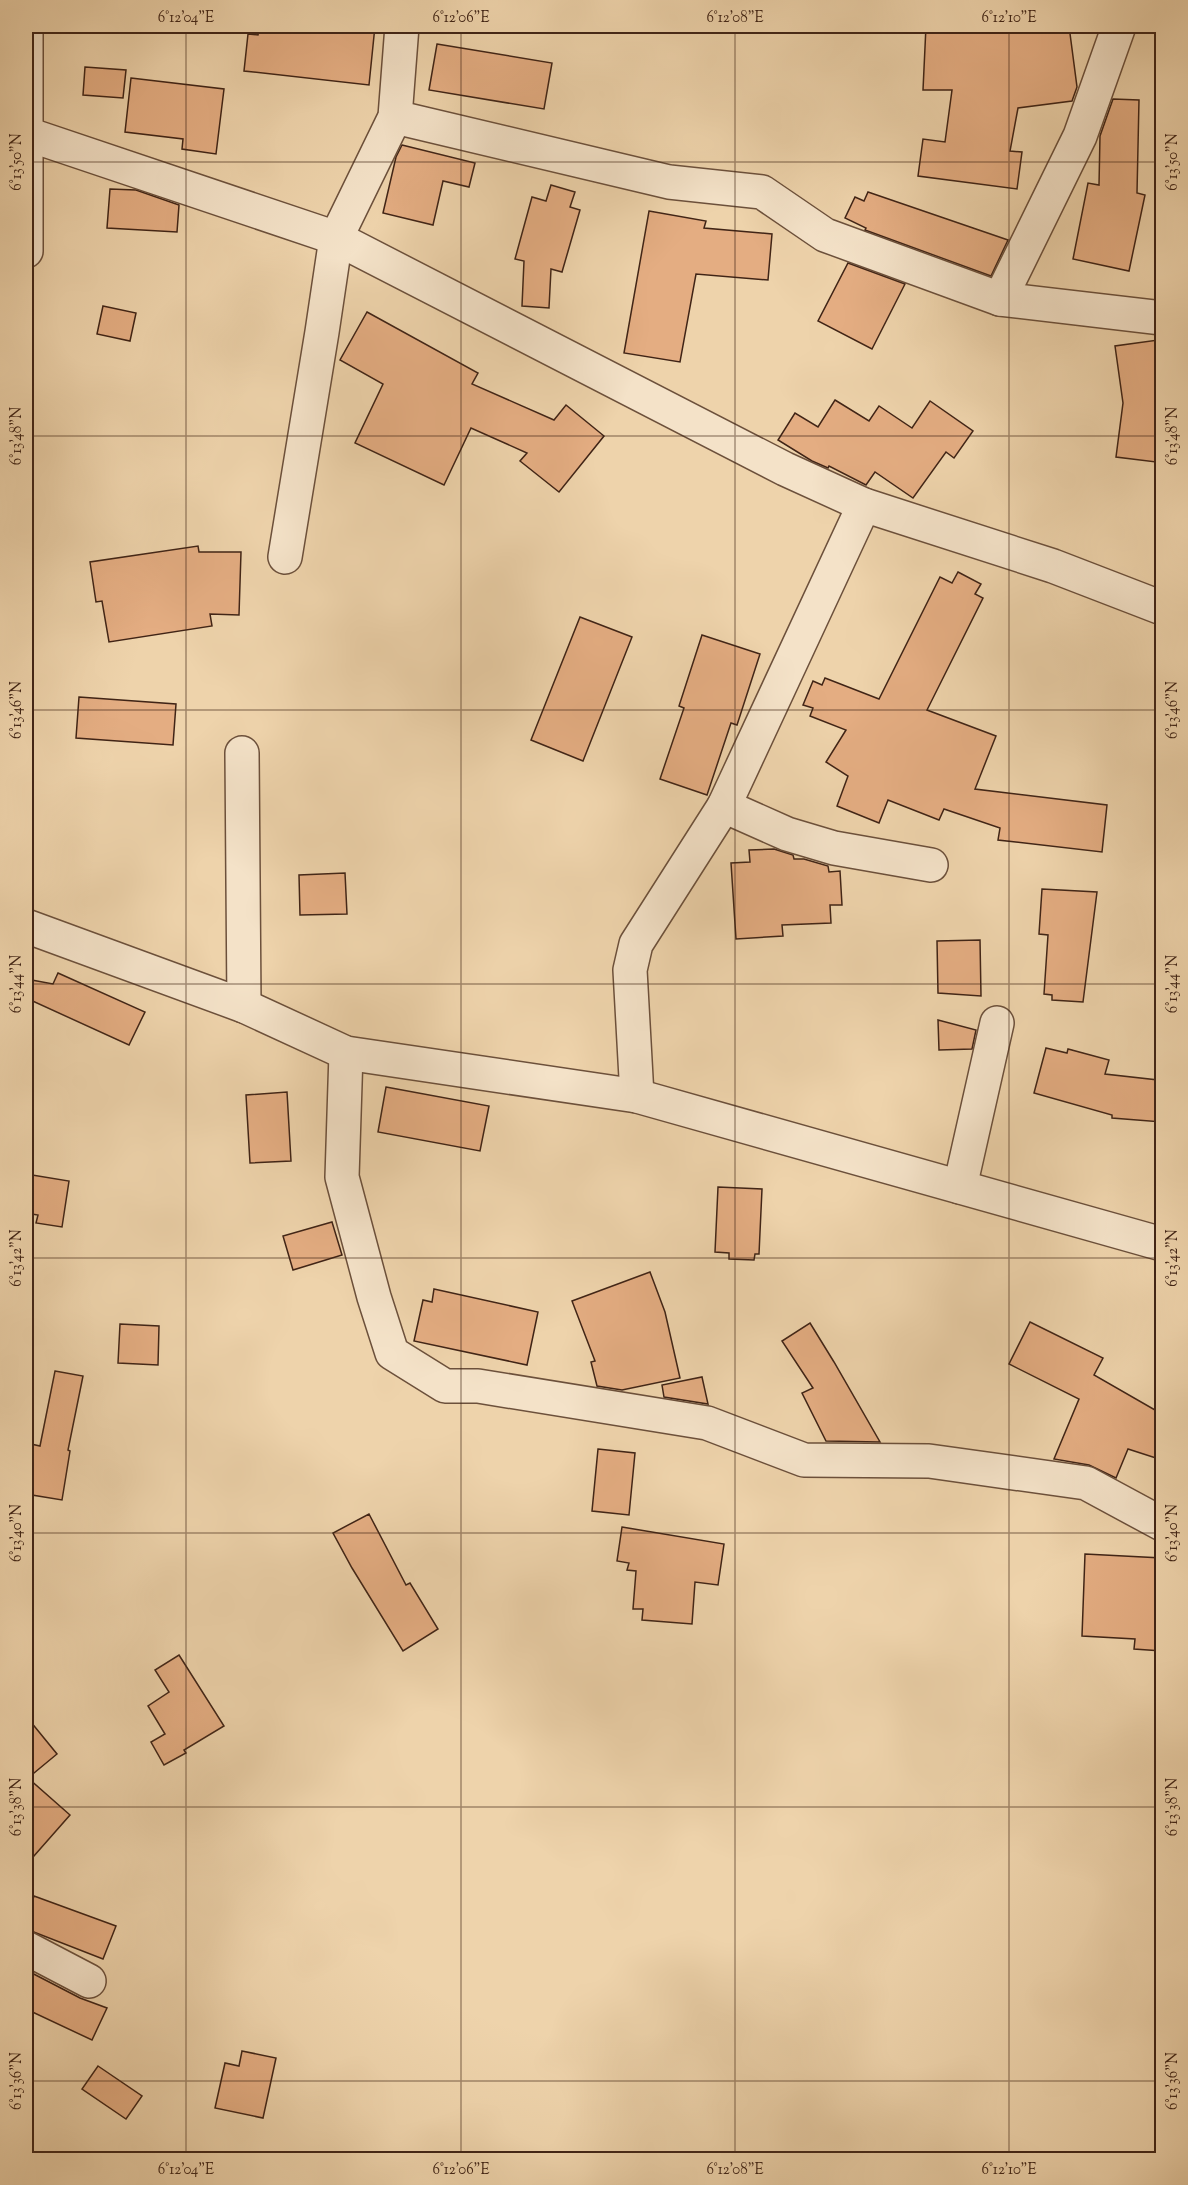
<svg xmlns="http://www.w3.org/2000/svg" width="1188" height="2185" font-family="'Sorts Mill Goudy',serif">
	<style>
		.building { fill: #e4ad82; stroke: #402416; stroke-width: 1.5 }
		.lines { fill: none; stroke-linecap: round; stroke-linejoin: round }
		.minor-casing { stroke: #6c503b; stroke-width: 36 }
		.minor { stroke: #f4e2c8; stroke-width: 33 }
		.ticks { fill: none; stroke: #402416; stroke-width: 1.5; stroke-opacity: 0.45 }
		.neatline { fill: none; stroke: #402416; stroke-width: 2 }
		.ticks-label { font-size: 15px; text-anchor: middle; fill: #402416 }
	</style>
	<rect width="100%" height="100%" fill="#eed3ab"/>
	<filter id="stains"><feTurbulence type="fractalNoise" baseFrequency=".00333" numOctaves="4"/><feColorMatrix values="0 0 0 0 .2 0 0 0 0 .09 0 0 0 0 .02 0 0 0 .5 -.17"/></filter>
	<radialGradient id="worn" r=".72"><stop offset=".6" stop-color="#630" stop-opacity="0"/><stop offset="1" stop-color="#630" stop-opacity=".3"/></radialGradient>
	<g class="building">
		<path d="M 260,26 L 375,26 L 369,85 L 244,71 L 248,34 L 258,35 Z"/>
		<path d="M 926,26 L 1069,26 L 1077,87 L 1072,101 L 1018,108 L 1010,151 L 1022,152 L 1017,189 L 918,176 L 923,139 L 945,142 L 952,90 L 923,90 Z"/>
		<path d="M 437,44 L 552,63 L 544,109 L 429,90 Z"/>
		<path d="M 85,67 L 126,70 L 123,98 L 83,95 Z"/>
		<path d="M 131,78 L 224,89 L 216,154 L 182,149 L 183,139 L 125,132 Z"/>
		<path d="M 1113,99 L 1139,100 L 1137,193 L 1145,195 L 1129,271 L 1073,259 L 1088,183 L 1099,185 L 1100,136 Z"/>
		<path d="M 402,145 L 475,163 L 469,187 L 443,181 L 433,225 L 383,213 L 396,157 Z"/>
		<path d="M 551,185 L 575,192 L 570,207 L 580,210 L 562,272 L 551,269 L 549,308 L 522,306 L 524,261 L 515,259 L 532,197 L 546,201 Z"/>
		<path d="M 110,189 L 136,190 L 179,205 L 177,232 L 107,228 Z"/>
		<path d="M 868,192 L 1008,240 L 991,276 L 865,230 L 866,228 L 845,218 L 855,197 L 864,201 Z"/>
		<path d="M 649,211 L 706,221 L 704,228 L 772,234 L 768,280 L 696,274 L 680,362 L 624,353 Z"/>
		<path d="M 848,263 L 905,284 L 872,349 L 818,321 Z"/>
		<path d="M 103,306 L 136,313 L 130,341 L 97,334 Z"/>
		<path d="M 367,312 L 478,373 L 472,384 L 554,420 L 566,405 L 604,436 L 559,492 L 520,461 L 527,453 L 471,428 L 444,485 L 355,443 L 383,384 L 340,360 Z"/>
		<path d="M 1158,340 L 1162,374 L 1162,410 L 1156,462 L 1116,457 L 1123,403 L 1115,346 Z"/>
		<path d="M 835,400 L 869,421 L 879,406 L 912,428 L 930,401 L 973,431 L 954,458 L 946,452 L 913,498 L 875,472 L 866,485 L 829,466 L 828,468 L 812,461 L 778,440 L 795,413 L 818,427 Z"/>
		<path d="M 198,546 L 199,552 L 241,552 L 239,615 L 210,614 L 212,626 L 109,642 L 102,601 L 96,602 L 90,562 Z"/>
		<path d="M 958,572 L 981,584 L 975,594 L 983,598 L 927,710 L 996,736 L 975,789 L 1107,805 L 1102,852 L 998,840 L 1000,828 L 944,809 L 939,820 L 888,800 L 879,823 L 837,806 L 848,776 L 826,762 L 846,730 L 810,716 L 813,708 L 803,705 L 813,681 L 822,685 L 825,678 L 879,699 L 940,577 L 952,583 Z"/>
		<path d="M 580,617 L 632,637 L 583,761 L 531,740 Z"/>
		<path d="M 702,635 L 760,654 L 737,725 L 731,723 L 707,795 L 660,779 L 684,708 L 679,706 Z"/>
		<path d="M 79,697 L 176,704 L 173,745 L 76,738 Z"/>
		<path d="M 774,849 L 793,855 L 794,859 L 804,859 L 828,866 L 829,872 L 840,871 L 842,905 L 830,905 L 831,923 L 782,925 L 783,936 L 736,939 L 731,863 L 750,862 L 749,850 Z"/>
		<path d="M 345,873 L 347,914 L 300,915 L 299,875 Z"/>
		<path d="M 1042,889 L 1097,892 L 1083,1002 L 1052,1000 L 1052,995 L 1044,994 L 1048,935 L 1039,934 Z"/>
		<path d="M 980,940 L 981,996 L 938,993 L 937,941 Z"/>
		<path d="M 58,973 L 145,1012 L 129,1045 L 26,998 L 26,979 L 53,984 Z"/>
		<path d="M 938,1020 L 976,1030 L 972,1049 L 939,1050 Z"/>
		<path d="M 1046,1048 L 1067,1053 L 1068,1049 L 1109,1060 L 1105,1074 L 1158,1080 L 1158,1087 L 1162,1088 L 1162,1122 L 1112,1118 L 1112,1115 L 1034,1093 Z"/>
		<path d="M 386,1087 L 489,1106 L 480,1151 L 378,1132 Z"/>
		<path d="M 287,1092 L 291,1161 L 250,1163 L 246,1095 Z"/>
		<path d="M 26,1174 L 69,1181 L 62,1227 L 36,1223 L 38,1215 L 26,1213 Z"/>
		<path d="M 718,1187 L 762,1189 L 759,1254 L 755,1254 L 754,1260 L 729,1259 L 729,1253 L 715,1252 Z"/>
		<path d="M 332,1222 L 342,1255 L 293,1270 L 283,1236 Z"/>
		<path d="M 650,1272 L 665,1312 L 680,1378 L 622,1390 L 597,1386 L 591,1362 L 595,1361 L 572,1301 Z"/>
		<path d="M 434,1289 L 538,1312 L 527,1365 L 414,1341 L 423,1300 L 432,1302 Z"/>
		<path d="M 1030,1322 L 1103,1358 L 1094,1375 L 1162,1414 L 1162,1460 L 1128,1449 L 1116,1478 L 1089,1465 L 1054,1459 L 1079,1399 L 1009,1364 Z"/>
		<path d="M 810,1323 L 834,1362 L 880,1442 L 826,1441 L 802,1393 L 813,1388 L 782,1341 Z"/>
		<path d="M 120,1324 L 159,1326 L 158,1365 L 118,1363 Z"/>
		<path d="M 55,1371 L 83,1376 L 68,1450 L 70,1451 L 62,1500 L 26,1494 L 26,1479 L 31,1444 L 40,1446 Z"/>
		<path d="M 702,1377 L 708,1404 L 664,1397 L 662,1385 Z"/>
		<path d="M 598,1449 L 635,1453 L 629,1515 L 592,1511 Z"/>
		<path d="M 369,1514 L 406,1585 L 410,1583 L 438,1629 L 403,1651 L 352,1568 L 333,1533 Z"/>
		<path d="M 622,1527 L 724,1544 L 718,1585 L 695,1582 L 692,1624 L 642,1620 L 643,1609 L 633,1609 L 636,1571 L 627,1570 L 629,1563 L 617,1561 Z"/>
		<path d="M 1085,1554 L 1162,1558 L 1162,1651 L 1134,1649 L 1135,1639 L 1082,1636 Z"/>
		<path d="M 179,1655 L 224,1726 L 184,1750 L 186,1753 L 164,1765 L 151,1742 L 165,1734 L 148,1706 L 169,1692 L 155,1670 Z"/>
		<path d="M 26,1716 L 57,1754 L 28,1778 L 70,1815 L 26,1865 Z"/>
		<path d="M 34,1896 L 116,1926 L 103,1959 L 26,1929 L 26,1918 Z"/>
		<path d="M 26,1970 L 80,1998 L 107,2008 L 92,2040 L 26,2009 Z"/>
		<path d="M 242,2051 L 276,2058 L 263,2118 L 215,2108 L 225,2063 L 239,2066 Z"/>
		<path d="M 98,2066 L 142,2096 L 126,2119 L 82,2089 Z"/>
	</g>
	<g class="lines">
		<g class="minor-casing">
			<g id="minor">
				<path d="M 395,117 L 669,182 L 762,192 L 825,235 L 1000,299 L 1162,318"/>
				<path d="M 27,134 L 336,238 L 785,469 L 864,505 L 1053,566 L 1162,608"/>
				<path d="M 26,251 L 26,26"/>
				<path d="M 1000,299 L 1080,136 L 1119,26"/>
				<path d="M 285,557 L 322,332 L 336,238 L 395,117 L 402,26"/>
				<path d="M 242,753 L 244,1006"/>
				<path d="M 724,806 L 787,834 L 834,848 L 931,865"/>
				<path d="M 26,926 L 244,1006 L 346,1053 L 637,1096 L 1162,1244"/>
				<path d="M 346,1053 L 342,1177 L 374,1297 L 392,1353 L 445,1386 L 478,1386 L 707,1423 L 804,1460 L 929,1461 L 1086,1483 L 1162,1524"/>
				<path d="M 637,1096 L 630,970 L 636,944 L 724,806 L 864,505"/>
				<path d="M 960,1187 L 997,1023"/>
				<path d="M 26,1948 L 89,1981"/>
			</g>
		</g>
		<use href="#minor" class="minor"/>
	</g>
	<path class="ticks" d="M 186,26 L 186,2160M 461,26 L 461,2160M 735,26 L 735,2160M 1009,26 L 1009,2160M 26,162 L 1162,162M 26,436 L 1162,436M 26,710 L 1162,710M 26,984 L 1162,984M 26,1258 L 1162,1258M 26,1533 L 1162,1533M 26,1807 L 1162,1807M 26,2081 L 1162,2081"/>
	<rect width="1188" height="2185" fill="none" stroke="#eed3ab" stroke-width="66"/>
	<rect x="33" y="33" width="1122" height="2119" class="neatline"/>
	<g class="ticks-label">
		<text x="186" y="22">6°12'04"E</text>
		<text x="461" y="22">6°12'06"E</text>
		<text x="735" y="22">6°12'08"E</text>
		<text x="1009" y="22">6°12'10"E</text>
		<text transform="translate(16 162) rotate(-90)" y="5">6°13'50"N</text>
		<text transform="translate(1172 162) rotate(-90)" y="5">6°13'50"N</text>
		<text transform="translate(16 436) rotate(-90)" y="5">6°13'48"N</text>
		<text transform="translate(1172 436) rotate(-90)" y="5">6°13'48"N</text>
		<text transform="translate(16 710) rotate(-90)" y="5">6°13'46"N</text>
		<text transform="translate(1172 710) rotate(-90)" y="5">6°13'46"N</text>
		<text transform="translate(16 984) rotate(-90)" y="5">6°13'44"N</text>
		<text transform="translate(1172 984) rotate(-90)" y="5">6°13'44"N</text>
		<text transform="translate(16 1258) rotate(-90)" y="5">6°13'42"N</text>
		<text transform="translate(1172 1258) rotate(-90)" y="5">6°13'42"N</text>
		<text transform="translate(16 1533) rotate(-90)" y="5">6°13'40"N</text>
		<text transform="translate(1172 1533) rotate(-90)" y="5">6°13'40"N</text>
		<text transform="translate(16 1807) rotate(-90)" y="5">6°13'38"N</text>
		<text transform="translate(1172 1807) rotate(-90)" y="5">6°13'38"N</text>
		<text transform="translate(16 2081) rotate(-90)" y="5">6°13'36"N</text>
		<text transform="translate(1172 2081) rotate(-90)" y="5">6°13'36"N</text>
		<text x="186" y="2174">6°12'04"E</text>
		<text x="461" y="2174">6°12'06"E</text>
		<text x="735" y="2174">6°12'08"E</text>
		<text x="1009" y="2174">6°12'10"E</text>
	</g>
	<rect width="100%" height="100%" filter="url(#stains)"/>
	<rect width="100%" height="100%" fill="url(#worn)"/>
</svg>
